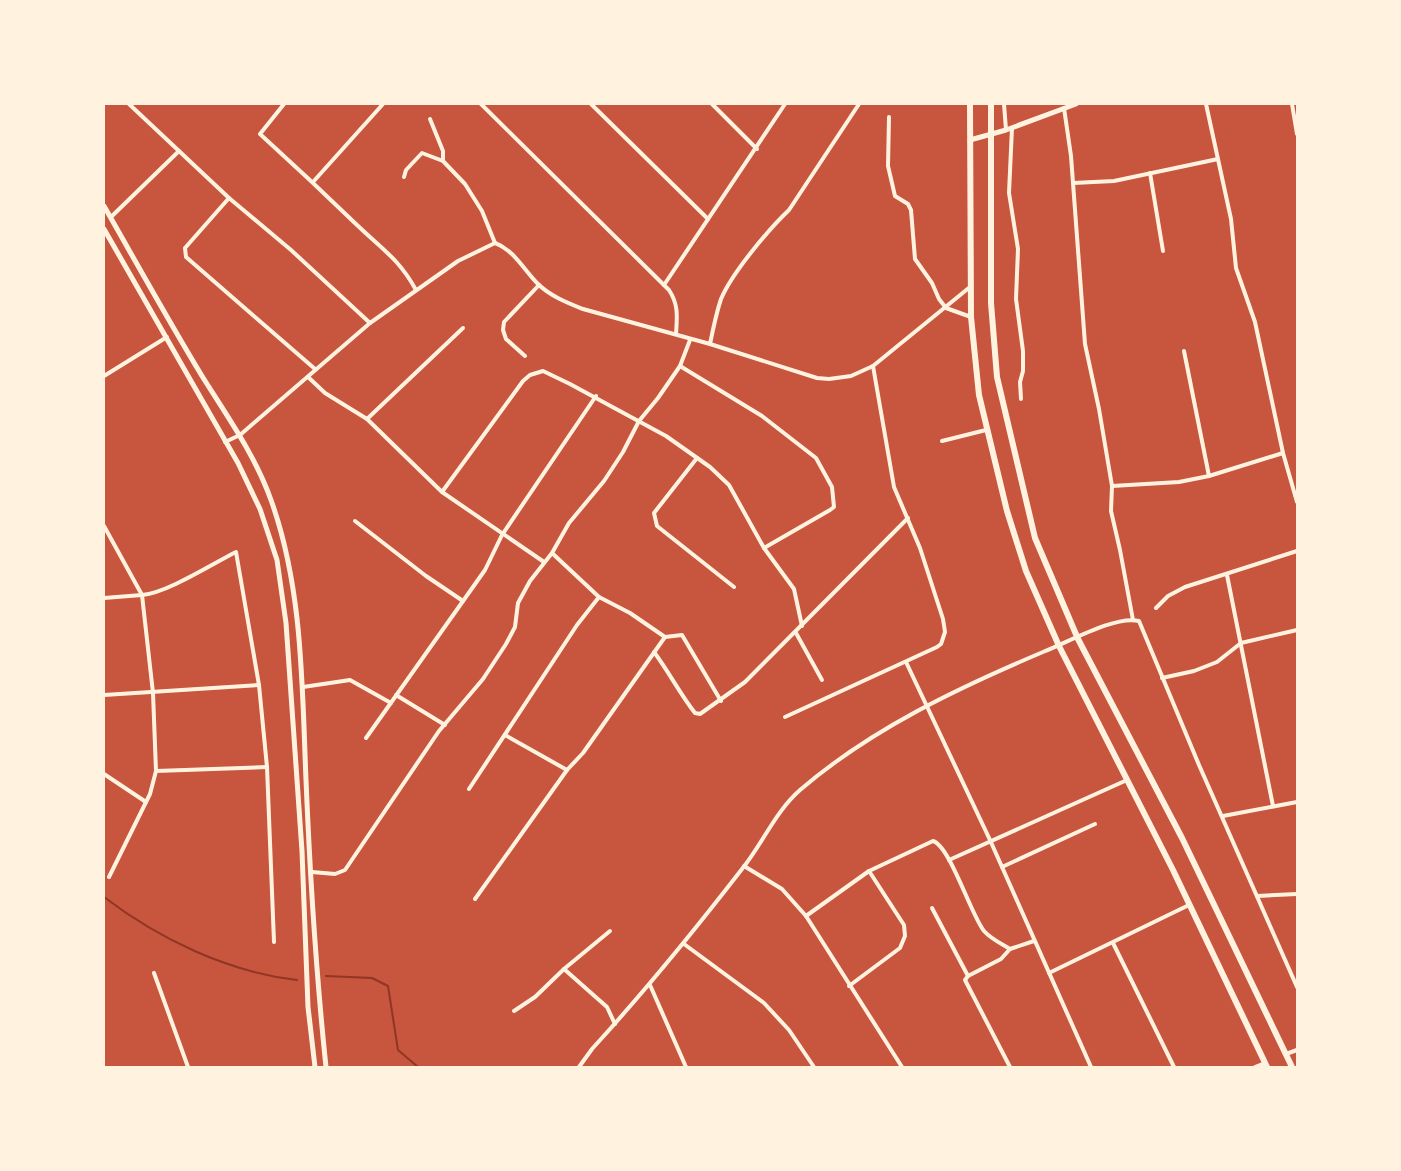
<svg xmlns="http://www.w3.org/2000/svg" width="1401" height="1171" font-family="'Libre Baskerville',serif">
	<style>
		.lines { fill: none; stroke-linecap: round; stroke-linejoin: round }
		.stream { stroke: #8f3625; stroke-width: 2 }
		.minor { stroke: #fff3e0; stroke-width: 4 }
		.tertiary { stroke: #fff3e0; stroke-width: 5 }
		.primary { stroke: #fff3e0; stroke-width: 6 }
	</style>
	<rect width="100%" height="100%" fill="#c8553d"/>
	<g class="lines">
		<g class="stream">
			<path d="M 104,897 C 159,939 228,972 297,980"/>
			<path d="M 326,976 L 372,978 L 388,986 L 398,1050 L 418,1067"/>
		</g>
		<g class="minor">
			<path d="M 129,104 L 229,198 L 291,250 L 370,323"/>
			<path d="M 284,104 L 260,134 C 293,164 325,194 357,225 C 382,249 399,259 416,290"/>
			<path d="M 481,104 L 669,290 C 679,305 677,318 676,334"/>
			<path d="M 591,104 L 708,219"/>
			<path d="M 712,104 L 757,149"/>
			<path d="M 1004,104 L 1006,130"/>
			<path d="M 1206,104 L 1231,219 L 1236,268 L 1255,322 L 1283,453 L 1297,502"/>
			<path d="M 1292,104 L 1297,134"/>
			<path d="M 1064,108 L 1071,156 L 1085,344 L 1099,409 L 1112,486 L 1111,511 L 1120,550 L 1133,620"/>
			<path d="M 889,117 L 888,166 L 895,196 L 908,204 L 911,210 L 915,259 L 932,283 L 939,299 L 946,308 L 971,317"/>
			<path d="M 430,119 L 443,151 L 443,161 L 465,184 L 482,211 L 495,243"/>
			<path d="M 1012,128 L 1009,193 L 1018,249 L 1016,299 L 1023,351 L 1023,371 L 1020,382 L 1021,399"/>
			<path d="M 1150,173 L 1163,251"/>
			<path d="M 404,177 L 406,170 L 422,153 L 443,161"/>
			<path d="M 313,182 L 383,104"/>
			<path d="M 1073,183 L 1114,181 L 1218,159"/>
			<path d="M 229,198 L 185,248 L 186,257 L 315,369"/>
			<path d="M 111,217 L 179,151"/>
			<path d="M 664,285 L 785,104"/>
			<path d="M 710,344 C 713,329 716,314 721,299 C 732,273 768,230 789,210 L 859,104"/>
			<path d="M 1184,351 L 1209,476"/>
			<path d="M 525,356 L 506,339 L 503,330 L 504,322 L 539,285"/>
			<path d="M 680,366 L 762,416 L 816,458 L 832,487 L 834,507 L 830,510 L 764,548"/>
			<path d="M 104,376 L 167,337"/>
			<path d="M 308,377 L 325,393 L 367,419 L 442,492 L 544,562"/>
			<path d="M 367,419 L 463,328"/>
			<path d="M 942,441 L 986,430"/>
			<path d="M 225,442 L 240,435 L 370,323 L 458,261 L 495,243 C 514,250 524,270 538,284 C 550,296 568,303 583,309 L 710,344 L 817,378 L 829,379 L 851,376 L 873,366 L 970,287"/>
			<path d="M 697,458 L 654,513 L 657,526 L 734,587"/>
			<path d="M 1112,486 L 1179,482 L 1209,476 L 1283,453"/>
			<path d="M 442,492 L 523,381 L 530,375 L 543,371 L 570,384 L 666,436 L 710,467 L 729,485 L 764,548 L 794,589 L 802,626"/>
			<path d="M 355,521 L 426,576 L 463,601"/>
			<path d="M 104,526 L 142,595 C 167,593 212,564 236,552 L 259,685 L 267,767 L 274,942"/>
			<path d="M 552,553 L 599,597 L 630,613 L 665,637"/>
			<path d="M 1227,575 L 1273,806"/>
			<path d="M 104,598 L 142,595 L 153,693 L 156,771 L 150,794 L 109,877"/>
			<path d="M 1156,608 L 1168,596 L 1185,587 L 1297,551"/>
			<path d="M 796,633 L 822,680"/>
			<path d="M 654,652 C 669,672 680,694 695,713 L 700,714 L 745,682 L 908,518"/>
			<path d="M 906,662 L 990,840 L 1091,1067"/>
			<path d="M 1162,678 L 1194,671 L 1217,662 L 1241,643 L 1297,630"/>
			<path d="M 303,687 L 350,680 L 391,703"/>
			<path d="M 104,695 L 259,685"/>
			<path d="M 396,695 L 445,725"/>
			<path d="M 785,717 L 937,647 L 941,644 L 945,632 L 943,619 L 920,548 L 894,487 L 873,366"/>
			<path d="M 505,735 L 567,770"/>
			<path d="M 366,738 L 485,570 L 502,535 L 596,396"/>
			<path d="M 156,771 L 267,767"/>
			<path d="M 104,774 L 146,802"/>
			<path d="M 469,789 L 577,625 L 599,597"/>
			<path d="M 1223,816 L 1297,802"/>
			<path d="M 949,860 L 1127,780"/>
			<path d="M 744,866 L 782,889 L 806,916 L 902,1067"/>
			<path d="M 1002,867 L 1095,824"/>
			<path d="M 312,872 L 335,874 L 345,870 L 439,731 L 483,679 L 506,644 L 515,627 L 518,603 L 530,581 L 552,553 L 569,523 L 604,481 L 623,452 L 639,421 L 658,398 L 680,366 L 690,340"/>
			<path d="M 1257,896 L 1297,894"/>
			<path d="M 475,899 L 567,770 L 583,753 L 665,637 L 682,635 L 721,701"/>
			<path d="M 932,908 L 968,976"/>
			<path d="M 806,916 L 869,871 L 933,841 C 950,846 971,915 984,931 C 991,939 1002,944 1010,949 L 1034,941"/>
			<path d="M 1113,943 L 1174,1067"/>
			<path d="M 684,944 L 764,1003 L 789,1030 L 814,1067"/>
			<path d="M 1010,949 L 1001,959 L 968,976 L 965,980 L 1010,1067"/>
			<path d="M 564,969 L 610,931"/>
			<path d="M 154,973 L 188,1067"/>
			<path d="M 1049,973 L 1189,905"/>
			<path d="M 650,985 L 686,1067"/>
			<path d="M 849,986 L 900,948 L 905,936 L 904,925 L 869,871"/>
			<path d="M 514,1011 L 535,997 L 564,969 L 607,1007 L 615,1024"/>
			<path d="M 1286,1054 L 1297,1050"/>
			<path d="M 579,1067 L 592,1049 C 645,991 694,931 742,869 C 763,843 775,812 800,790 C 871,729 958,688 1043,652 C 1067,643 1115,615 1139,621 L 1199,765 L 1297,987"/>
			<path d="M 1255,1067 L 1265,1063"/>
		</g>
		<g class="tertiary">
			<path d="M 970,140 L 1006,130 L 1076,104"/>
			<path d="M 104,206 C 136,262 168,320 202,376 C 227,416 255,455 271,500 C 303,589 302,686 306,780 C 310,876 316,972 326,1067"/>
			<path d="M 104,229 L 238,463 L 260,509 L 277,560 L 286,623 L 302,851 L 308,1007 L 315,1067"/>
		</g>
		<g class="primary">
			<path d="M 970,104 L 971,317 L 979,395 L 1007,511 L 1026,571 L 1059,646 L 1173,870 L 1267,1067"/>
			<path d="M 991,104 L 991,303 L 997,377 L 1035,538 L 1078,639 L 1182,838 L 1292,1067"/>
		</g>
	</g>
	<rect width="1401" height="1171" fill="none" stroke="#fff3e0" stroke-width="210"/>
</svg>
